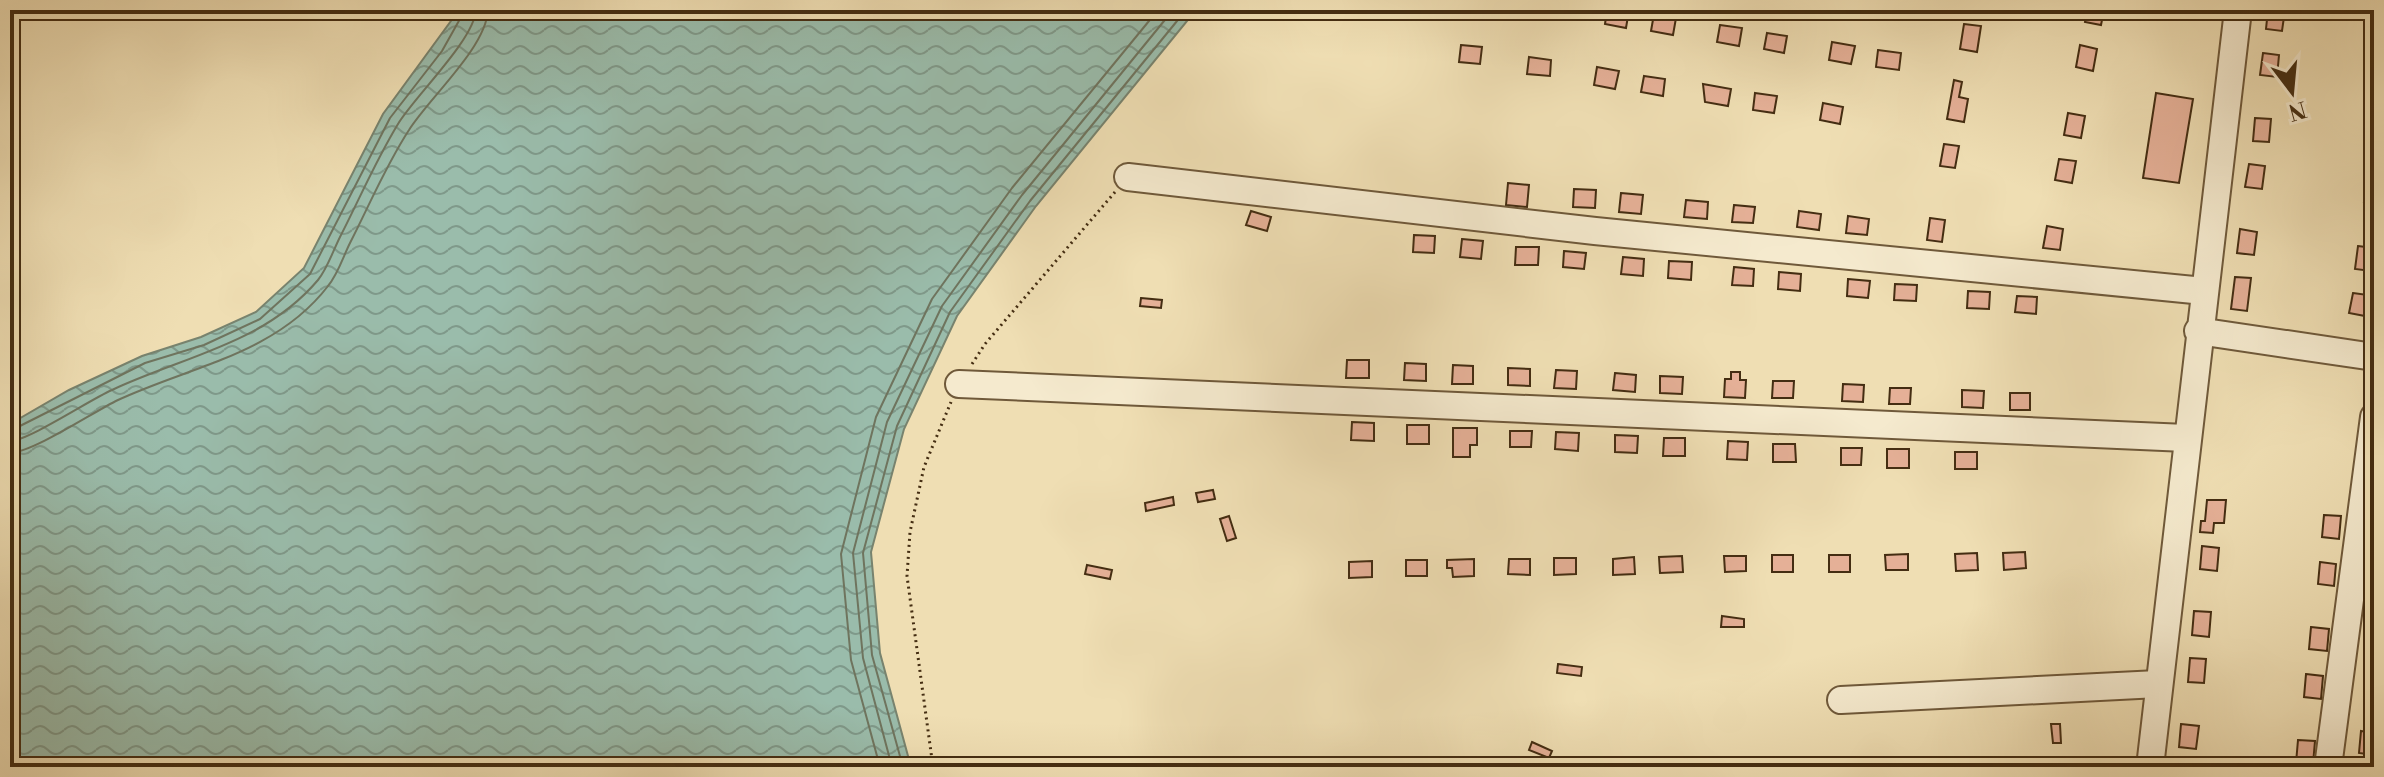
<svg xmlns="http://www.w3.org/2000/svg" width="2384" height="777" font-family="'Libre Bodoni',serif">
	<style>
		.water { fill: url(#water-waves); stroke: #78836e; stroke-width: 2 }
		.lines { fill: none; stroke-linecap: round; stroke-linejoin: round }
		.shore { stroke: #6f745e; stroke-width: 2 }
		.building { fill: #e5b097; stroke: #442d12; stroke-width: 2 }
		.minor-casing { stroke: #6f593a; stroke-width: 30 }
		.path { stroke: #442d12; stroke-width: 3; stroke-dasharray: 2 4; stroke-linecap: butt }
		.minor { stroke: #f5eace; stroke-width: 26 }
	</style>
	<defs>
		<pattern id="water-waves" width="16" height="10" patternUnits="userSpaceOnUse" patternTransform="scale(2)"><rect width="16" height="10" fill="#9abcab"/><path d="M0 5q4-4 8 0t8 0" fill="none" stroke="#7f998a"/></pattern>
	</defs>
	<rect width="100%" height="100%" fill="#efdeb3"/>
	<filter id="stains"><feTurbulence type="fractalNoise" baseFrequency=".0025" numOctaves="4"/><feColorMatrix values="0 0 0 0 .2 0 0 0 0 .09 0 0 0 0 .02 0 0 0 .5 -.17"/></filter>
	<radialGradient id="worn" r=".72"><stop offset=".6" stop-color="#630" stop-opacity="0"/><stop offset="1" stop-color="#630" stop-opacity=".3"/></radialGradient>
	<path class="water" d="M 459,10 L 1196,10 L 1036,206 L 957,316 L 904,429 L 871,552 L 880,653 L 911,767 L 10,767 L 10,424 L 69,390 L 142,356 L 201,337 L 256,312 L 304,268 L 383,114 Z"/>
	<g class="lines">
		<g class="shore">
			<path d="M 10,431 L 145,363 L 204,345 L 260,319 L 310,274 L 390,118 L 442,51 L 465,10"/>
			<path d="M 10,441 C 30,440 89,400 112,390 C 184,356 264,344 318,280 C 327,269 333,251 340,237 C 359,200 376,160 398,124 C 415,96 474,40 476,10"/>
			<path d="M 10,453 C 34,452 93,412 118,400 C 191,366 276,354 328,286 C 338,274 343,257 350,243 C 369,206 386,165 409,130 C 429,98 486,48 488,10"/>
			<path d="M 880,767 L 851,660 L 841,554 L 876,417 L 932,299 L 1012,188 L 1158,10"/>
			<path d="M 892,767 L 863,658 L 853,553 L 887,422 L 942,306 L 1022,195 L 1173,10"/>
			<path d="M 903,767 L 872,655 L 863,553 L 897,426 L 950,312 L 1030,201 L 1186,10"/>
		</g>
	</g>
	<g class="building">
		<path d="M 1607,10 L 1629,10 L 1626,28 L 1605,24 Z"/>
		<path d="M 2087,10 L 2104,10 L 2101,25 L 2085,22 Z"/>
		<path d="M 2268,10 L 2285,10 L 2282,31 L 2266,29 Z"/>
		<path d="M 1654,14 L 1676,18 L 1673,35 L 1651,31 Z"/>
		<path d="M 1964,24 L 1981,26 L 1977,52 L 1960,49 Z"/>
		<path d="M 1720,25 L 1742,28 L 1739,46 L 1717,42 Z"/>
		<path d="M 1767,33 L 1787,36 L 1784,53 L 1764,49 Z"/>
		<path d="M 1832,42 L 1855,46 L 1851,64 L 1829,60 Z"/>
		<path d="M 1461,45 L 1482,47 L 1480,64 L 1459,62 Z"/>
		<path d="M 2080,45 L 2097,49 L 2093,71 L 2076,67 Z"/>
		<path d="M 1878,50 L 1901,53 L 1899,70 L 1876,67 Z"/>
		<path d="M 2263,53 L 2279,55 L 2277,77 L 2260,75 Z"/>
		<path d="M 1529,57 L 1551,60 L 1550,76 L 1527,74 Z"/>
		<path d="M 1597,67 L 1619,71 L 1615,89 L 1594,85 Z"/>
		<path d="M 1644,76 L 1665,79 L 1663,96 L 1641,92 Z"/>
		<path d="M 1954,80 L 1962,82 L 1959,97 L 1968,99 L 1964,122 L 1947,119 Z"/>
		<path d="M 1703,84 L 1731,89 L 1728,106 L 1705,102 Z"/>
		<path d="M 1755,93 L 1777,96 L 1774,113 L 1753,110 Z"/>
		<path d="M 2156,93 L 2193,99 L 2179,183 L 2143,178 Z"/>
		<path d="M 1823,103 L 1843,107 L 1840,124 L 1820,120 Z"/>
		<path d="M 2068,113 L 2085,116 L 2081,138 L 2064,135 Z"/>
		<path d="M 2255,118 L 2271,119 L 2269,142 L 2253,141 Z"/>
		<path d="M 1944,144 L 1959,146 L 1955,168 L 1940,166 Z"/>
		<path d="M 2059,159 L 2076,161 L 2072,183 L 2055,180 Z"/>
		<path d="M 2249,164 L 2265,166 L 2262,189 L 2245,187 Z"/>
		<path d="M 2367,180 L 2374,181 L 2374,203 L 2364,202 Z"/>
		<path d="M 1508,183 L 1529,185 L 1527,207 L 1506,205 Z"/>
		<path d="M 1574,189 L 1596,190 L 1595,208 L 1573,207 Z"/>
		<path d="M 1621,193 L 1643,195 L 1641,214 L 1619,212 Z"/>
		<path d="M 1686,200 L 1708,202 L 1707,219 L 1684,217 Z"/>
		<path d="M 1734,205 L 1755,207 L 1753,223 L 1732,222 Z"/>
		<path d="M 1251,211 L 1271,217 L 1267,231 L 1246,225 Z"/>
		<path d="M 1799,211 L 1821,214 L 1819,230 L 1797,227 Z"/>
		<path d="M 1848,216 L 1869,219 L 1867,235 L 1846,233 Z"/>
		<path d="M 1930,218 L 1945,220 L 1942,242 L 1927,240 Z"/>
		<path d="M 2047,226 L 2063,229 L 2060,250 L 2043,248 Z"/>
		<path d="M 2240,229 L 2257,232 L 2254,255 L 2237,253 Z"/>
		<path d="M 1414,235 L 1435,236 L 1434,253 L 1413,252 Z"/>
		<path d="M 1462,239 L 1483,241 L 1481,259 L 1460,257 Z"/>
		<path d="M 2358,246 L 2374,248 L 2371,271 L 2355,269 Z"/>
		<path d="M 1516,247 L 1539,247 L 1538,265 L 1515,265 Z"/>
		<path d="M 1564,251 L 1586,253 L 1584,269 L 1563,267 Z"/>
		<path d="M 1623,257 L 1644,259 L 1643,276 L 1621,274 Z"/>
		<path d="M 1669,261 L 1692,262 L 1691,280 L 1668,278 Z"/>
		<path d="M 1734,267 L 1754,269 L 1753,286 L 1732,285 Z"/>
		<path d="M 1779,272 L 1801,274 L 1800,291 L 1778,289 Z"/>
		<path d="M 2235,277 L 2251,278 L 2247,311 L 2231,309 Z"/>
		<path d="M 1848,279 L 1870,281 L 1868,298 L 1847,296 Z"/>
		<path d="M 1895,284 L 1917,285 L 1916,301 L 1894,300 Z"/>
		<path d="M 1968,291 L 1990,292 L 1989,309 L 1967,308 Z"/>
		<path d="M 2353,293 L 2368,295 L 2365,316 L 2349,313 Z"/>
		<path d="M 2017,296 L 2037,297 L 2036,314 L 2015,312 Z"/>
		<path d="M 1141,298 L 1162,300 L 1161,308 L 1140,306 Z"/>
		<path d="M 1347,360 L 1369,360 L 1369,378 L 1346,378 Z"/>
		<path d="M 1405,363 L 1426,364 L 1426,381 L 1404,380 Z"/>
		<path d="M 1453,365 L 1473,366 L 1473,384 L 1452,384 Z"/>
		<path d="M 1508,368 L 1530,369 L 1530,386 L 1508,385 Z"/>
		<path d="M 1556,370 L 1577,371 L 1576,389 L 1554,388 Z"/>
		<path d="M 1731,372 L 1740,372 L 1740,380 L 1746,380 L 1745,398 L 1724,397 L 1725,379 L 1731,379 Z"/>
		<path d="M 1615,373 L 1636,375 L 1635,392 L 1613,390 Z"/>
		<path d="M 1660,376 L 1683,377 L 1682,394 L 1660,393 Z"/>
		<path d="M 1773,381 L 1794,381 L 1793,398 L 1772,398 Z"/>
		<path d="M 1843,384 L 1864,385 L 1863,402 L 1842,401 Z"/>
		<path d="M 1890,388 L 1911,388 L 1910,404 L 1889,404 Z"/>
		<path d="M 1962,390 L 1984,391 L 1983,408 L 1962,407 Z"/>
		<rect x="2010" y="393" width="20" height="17"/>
		<path d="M 1352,422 L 1374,423 L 1374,441 L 1351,440 Z"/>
		<rect x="1407" y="425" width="22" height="19"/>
		<path d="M 1453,428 L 1477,428 L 1477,445 L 1470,445 L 1470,457 L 1453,457 Z"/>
		<path d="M 1510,431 L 1532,431 L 1531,447 L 1510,447 Z"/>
		<path d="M 1556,432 L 1579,433 L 1578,451 L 1555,449 Z"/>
		<path d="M 1615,435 L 1638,436 L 1637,453 L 1615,452 Z"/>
		<path d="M 1664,438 L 1685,438 L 1685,456 L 1663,456 Z"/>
		<path d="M 1728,441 L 1748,442 L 1747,460 L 1727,459 Z"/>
		<path d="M 1773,444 L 1795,444 L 1796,462 L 1773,462 Z"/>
		<path d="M 1841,448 L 1862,448 L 1861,465 L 1841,465 Z"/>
		<rect x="1887" y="449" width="22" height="19"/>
		<rect x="1955" y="452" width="22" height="17"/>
		<path d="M 1213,490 L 1215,499 L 1198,502 L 1196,493 Z"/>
		<path d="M 1173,497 L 1174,505 L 1146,511 L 1145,503 Z"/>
		<path d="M 2207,500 L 2226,500 L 2224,523 L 2214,523 L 2213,533 L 2200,532 L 2201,521 L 2205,521 Z"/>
		<path d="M 2324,515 L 2341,516 L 2339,539 L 2322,537 Z"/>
		<path d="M 1229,516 L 1236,538 L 1227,541 L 1220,519 Z"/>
		<path d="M 2202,546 L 2219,548 L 2217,571 L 2200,569 Z"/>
		<path d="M 2025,552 L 2026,568 L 2004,570 L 2003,553 Z"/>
		<path d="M 1977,553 L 1978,570 L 1956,571 L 1955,554 Z"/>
		<path d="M 1908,554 L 1908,570 L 1886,570 L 1885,555 Z"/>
		<rect x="1772" y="555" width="21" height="17"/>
		<rect x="1829" y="555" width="21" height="17"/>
		<path d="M 1682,556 L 1683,572 L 1660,573 L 1659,557 Z"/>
		<path d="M 1724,556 L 1746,556 L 1746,571 L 1725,572 Z"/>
		<path d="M 1634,557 L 1635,574 L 1613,575 L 1613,559 Z"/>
		<path d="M 1554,558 L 1576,558 L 1576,574 L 1554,575 Z"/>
		<path d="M 1474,559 L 1474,576 L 1453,577 L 1452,568 L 1447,568 L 1447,560 Z"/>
		<path d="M 1509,559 L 1530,559 L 1530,575 L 1508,574 Z"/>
		<rect x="1406" y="560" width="21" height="16"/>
		<path d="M 1372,561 L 1372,577 L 1349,578 L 1349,562 Z"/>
		<path d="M 2320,562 L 2336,564 L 2334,586 L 2318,584 Z"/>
		<path d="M 1087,565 L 1112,570 L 1110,579 L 1085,574 Z"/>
		<path d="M 2194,611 L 2211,612 L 2209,637 L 2192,635 Z"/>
		<path d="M 1722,616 L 1744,619 L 1744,627 L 1721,627 Z"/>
		<path d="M 2311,627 L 2329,629 L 2327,651 L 2309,649 Z"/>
		<path d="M 2190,658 L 2206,659 L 2204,683 L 2188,682 Z"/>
		<path d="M 1558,664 L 1582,667 L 1581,676 L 1557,673 Z"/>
		<path d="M 2306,674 L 2323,676 L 2321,699 L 2304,697 Z"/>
		<path d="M 2051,724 L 2060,724 L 2061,743 L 2053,743 Z"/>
		<path d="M 2181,724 L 2199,726 L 2196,749 L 2179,747 Z"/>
		<path d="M 2361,731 L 2374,733 L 2374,755 L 2359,753 Z"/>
		<path d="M 2298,740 L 2315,741 L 2313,764 L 2296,763 Z"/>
		<path d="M 1532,742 L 1552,751 L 1549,758 L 1529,750 Z"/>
	</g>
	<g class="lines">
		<g class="minor-casing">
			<g id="minor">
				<path d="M 1128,177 L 1595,231 L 2204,291"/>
				<path d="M 2198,331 L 2374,357"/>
				<path d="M 959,384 L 2186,438"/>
				<path d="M 1841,700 L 2158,684"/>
				<path d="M 2150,767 L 2238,10"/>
				<path d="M 2328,767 L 2374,417"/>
			</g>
		</g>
		<g class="path">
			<path d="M 972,364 L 985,344 L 1115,192"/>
			<path d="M 10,758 L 28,767"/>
			<path d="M 933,767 L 907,576 L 910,532 L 924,467 L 951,402"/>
		</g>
		<use href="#minor" class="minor"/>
	</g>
	<rect width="2384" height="777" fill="none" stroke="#efdeb3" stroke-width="40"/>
	<rect x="12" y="12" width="2360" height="753" fill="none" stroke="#442d12" stroke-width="4"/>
	<rect x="20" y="20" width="2344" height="737" fill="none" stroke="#442d12" stroke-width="2"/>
	<g transform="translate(2292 92) rotate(164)" stroke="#f5eace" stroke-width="6" paint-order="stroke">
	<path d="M0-6L14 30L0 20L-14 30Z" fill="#442d12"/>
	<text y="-12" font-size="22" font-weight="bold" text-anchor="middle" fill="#442d12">N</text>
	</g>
	<rect width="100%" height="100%" filter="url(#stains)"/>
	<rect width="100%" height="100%" fill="url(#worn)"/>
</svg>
